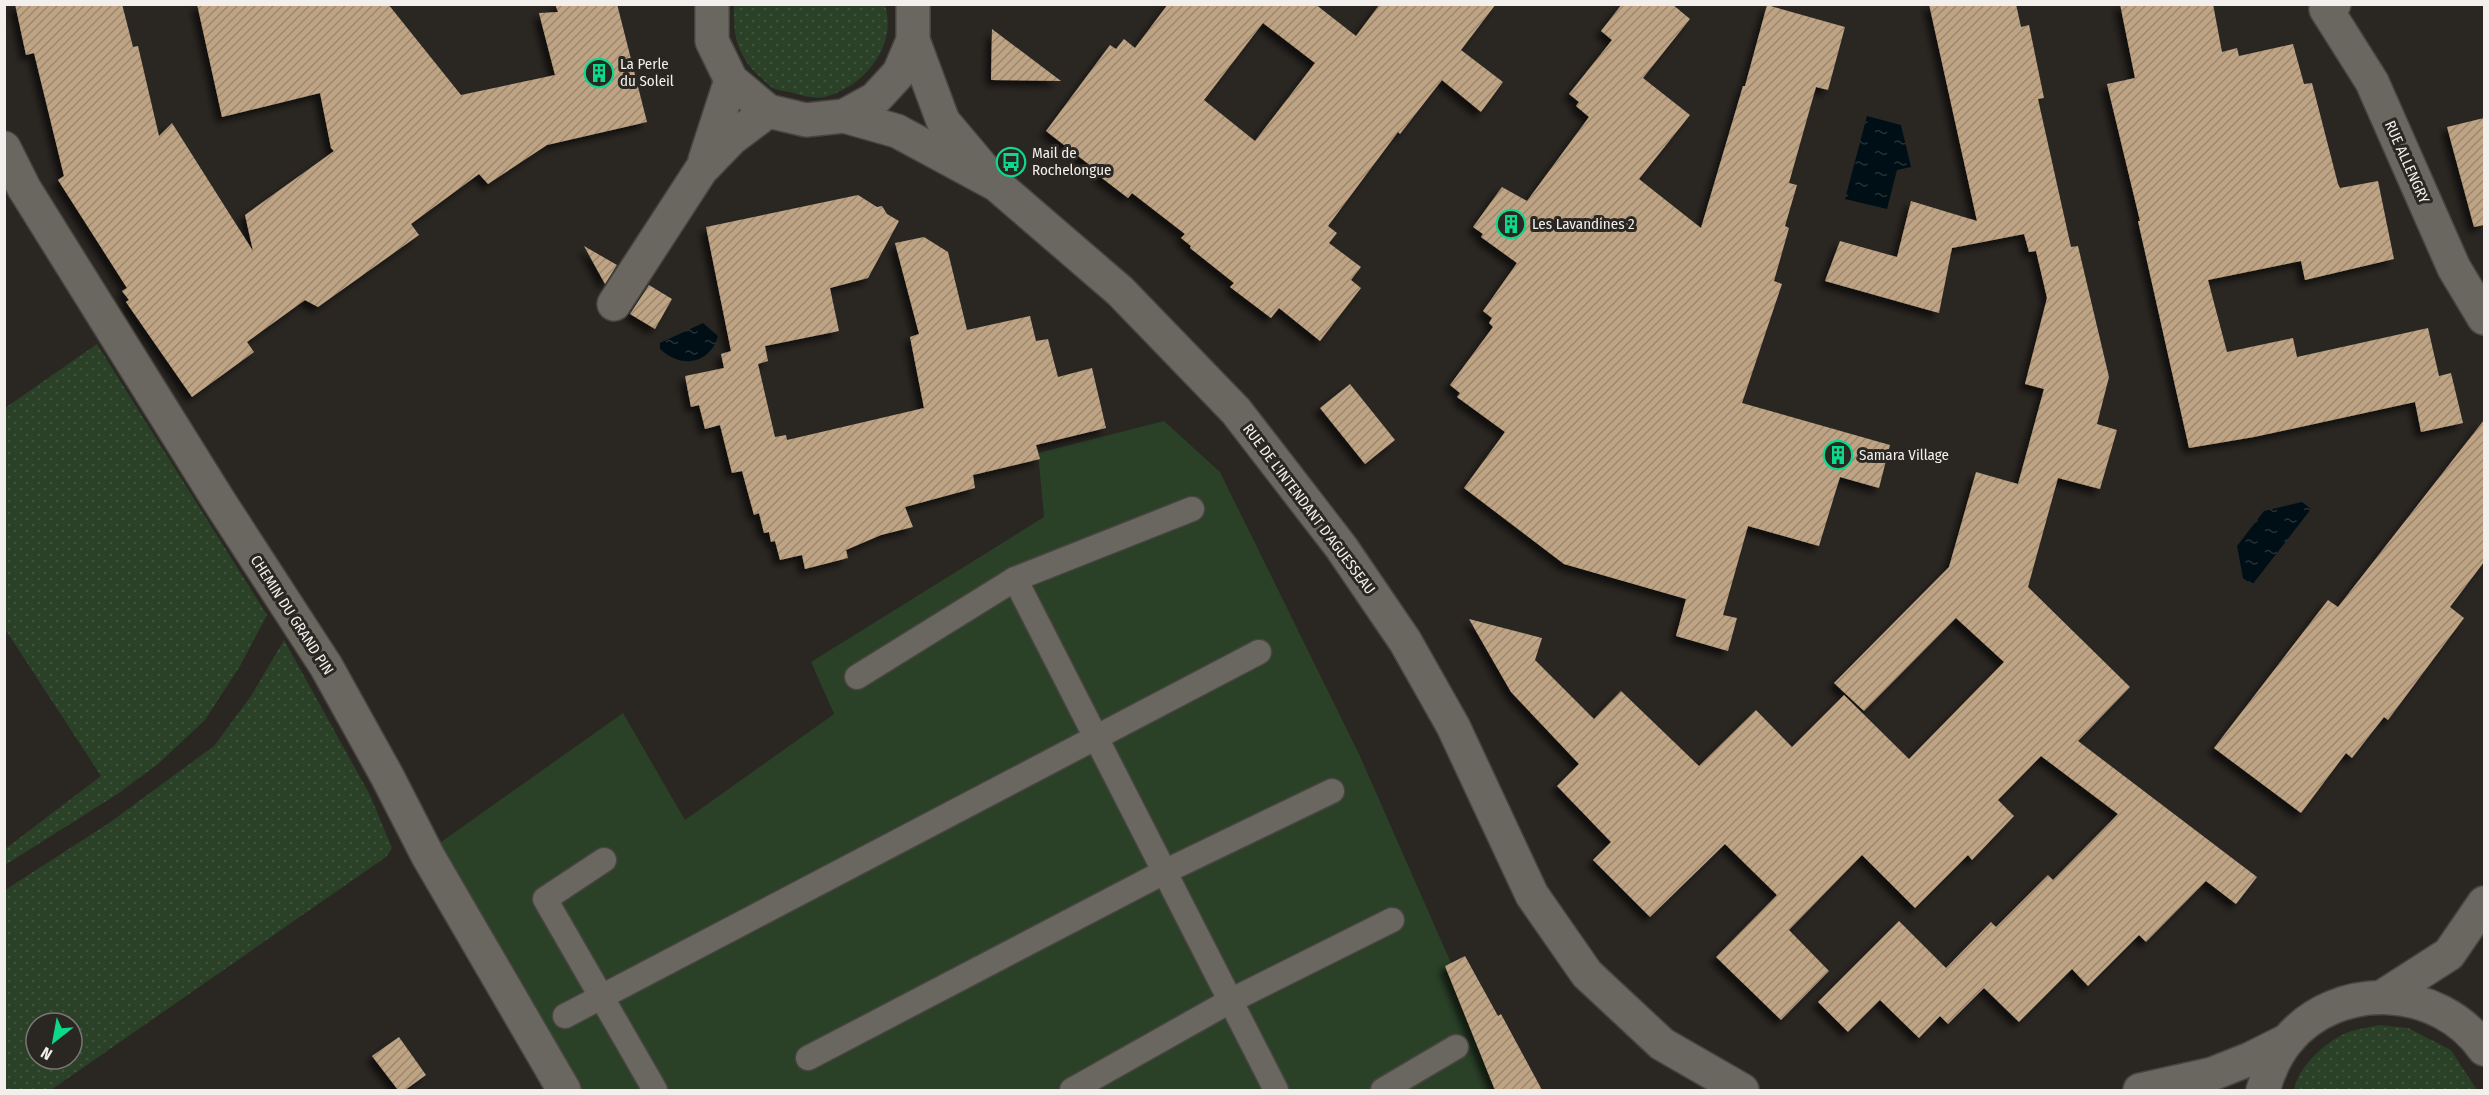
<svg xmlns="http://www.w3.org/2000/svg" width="2489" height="1095" font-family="'Fira Sans Condensed',sans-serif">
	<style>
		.grass { fill: url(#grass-dots); fill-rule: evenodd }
		.green { fill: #2a4027 }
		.water { fill: url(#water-ripples) }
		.building { fill: url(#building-hatch); fill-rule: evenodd; filter: url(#shadow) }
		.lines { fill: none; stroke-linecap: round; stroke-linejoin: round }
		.lane-casing { stroke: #484541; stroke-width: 27 }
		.street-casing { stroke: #484541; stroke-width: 36 }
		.secondary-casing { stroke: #484541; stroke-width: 36 }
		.lane { stroke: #6a6660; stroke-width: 24 }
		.street { stroke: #6a6660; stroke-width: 33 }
		.secondary { stroke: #6a6660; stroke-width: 33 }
		.labels { text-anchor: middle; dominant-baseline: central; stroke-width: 6; stroke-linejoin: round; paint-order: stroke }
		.poi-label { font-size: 15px; fill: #f2efec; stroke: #2a2622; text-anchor: start }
		.street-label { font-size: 15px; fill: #f2efec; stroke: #2a2622 }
	</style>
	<defs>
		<pattern id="grass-dots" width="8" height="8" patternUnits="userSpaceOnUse" patternTransform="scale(1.5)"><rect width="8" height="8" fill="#2a4027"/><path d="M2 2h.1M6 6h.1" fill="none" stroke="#3f533c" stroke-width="1.8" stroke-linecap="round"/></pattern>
		<pattern id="water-ripples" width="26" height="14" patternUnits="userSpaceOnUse" patternTransform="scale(1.5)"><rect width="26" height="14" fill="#000e16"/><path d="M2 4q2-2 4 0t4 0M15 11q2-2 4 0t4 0" fill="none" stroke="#263138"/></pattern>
		<pattern id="building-hatch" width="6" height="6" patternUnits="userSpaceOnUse" patternTransform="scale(1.5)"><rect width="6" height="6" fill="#bfa484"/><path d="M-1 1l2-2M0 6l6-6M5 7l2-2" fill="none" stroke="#9c8872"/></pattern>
		<filter id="shadow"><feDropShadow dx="-5.5" dy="5.5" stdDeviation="3" flood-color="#0009"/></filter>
	</defs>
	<rect width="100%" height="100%" fill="#2a2622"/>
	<g class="grass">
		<path d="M 734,5 L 885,5 C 898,46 864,87 825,97 C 814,99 804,96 793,93 C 787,91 777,91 771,87 C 767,84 762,78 758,75 C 736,54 733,34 734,5 Z"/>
		<path d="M 97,344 L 267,615 L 240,666 L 205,720 L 158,764 L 116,795 L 5,865 L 5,849 L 101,776 L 5,629 L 5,408 Z"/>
		<path d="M 284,640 L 370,795 L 392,848 L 386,857 L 51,1090 L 5,1090 L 5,890 L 109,823 L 214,746 L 251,696 ZM 36,1023 L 72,1023 L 72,1059 L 36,1059 Z"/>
		<path d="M 2379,1025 L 2408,1028 L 2451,1050 L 2477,1090 L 2294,1090 C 2298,1068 2322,1045 2342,1035 C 2353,1029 2367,1028 2379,1025 Z"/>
	</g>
	<path class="green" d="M 1164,421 L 1220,472 L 1359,754 L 1507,1090 L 576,1090 L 434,847 L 623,713 L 685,820 L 834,714 L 811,662 L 1044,517 L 1038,453 Z"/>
	<g class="water">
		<path d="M 1867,116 L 1901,125 L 1911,167 L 1897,170 L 1887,209 L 1845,199 Z"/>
		<path d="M 703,323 L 718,336 C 710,364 681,369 660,349 L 660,343 Z"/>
		<path d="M 2302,502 L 2311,509 L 2252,585 L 2243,578 L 2237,546 L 2264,511 Z"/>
	</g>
	<g class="building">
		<path d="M 15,4 L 122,4 L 133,47 L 138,46 L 159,136 L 172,123 L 253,251 L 245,215 L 334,151 L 331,148 L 320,93 L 222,117 L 197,4 L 388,4 L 461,95 L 555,75 L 539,13 L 558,12 L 555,4 L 617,4 L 647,122 L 547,145 L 488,184 L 479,174 L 411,224 L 419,235 L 318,307 L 305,300 L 247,342 L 254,352 L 192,397 L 126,302 L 129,300 L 122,291 L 127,288 L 58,180 L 64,176 L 34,53 L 26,55 Z"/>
		<path d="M 1168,4 L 1315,4 L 1356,36 L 1380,4 L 1496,4 L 1461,50 L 1503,82 L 1481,112 L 1442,80 L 1400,134 L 1398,132 L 1328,226 L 1337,233 L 1329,243 L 1361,267 L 1351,280 L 1361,288 L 1320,341 L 1279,308 L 1271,318 L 1230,287 L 1234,283 L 1190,248 L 1191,246 L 1181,238 L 1185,234 L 1132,193 L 1128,198 L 1098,175 L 1100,173 L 1046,131 L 1110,45 L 1116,49 L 1124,39 L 1135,48 ZM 1263,23 L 1315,63 L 1255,141 L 1204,100 Z"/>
		<path d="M 1622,4 L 1672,4 L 1690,19 L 1643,78 L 1690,115 L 1639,179 L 1701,228 L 1743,86 L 1745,86 L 1767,5 L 1845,27 L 1828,90 L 1816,87 L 1789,183 L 1797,185 L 1785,226 L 1789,228 L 1774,281 L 1782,284 L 1742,403 L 1890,445 L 1879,488 L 1840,477 L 1819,546 L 1748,526 L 1723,615 L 1737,618 L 1728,651 L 1676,636 L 1686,599 L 1564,564 L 1464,488 L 1505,432 L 1457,397 L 1460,393 L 1450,385 L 1493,327 L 1489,323 L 1492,318 L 1483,311 L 1517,263 L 1481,237 L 1483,234 L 1473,227 L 1502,187 L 1527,201 L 1589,117 L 1576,106 L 1579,102 L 1569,94 L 1612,40 L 1601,31 Z"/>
		<path d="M 1929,4 L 2016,4 L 2021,27 L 2029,25 L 2044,98 L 2038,99 L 2071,247 L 2078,246 L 2109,377 L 2097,424 L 2117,430 L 2100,489 L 2058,478 L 2028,587 L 2130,687 L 2078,741 L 2257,877 L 2236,904 L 2206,881 L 2146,942 L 2139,935 L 2088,986 L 2072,969 L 2019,1022 L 1984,988 L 1948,1024 L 1940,1016 L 1919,1038 L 1880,1000 L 1848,1032 L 1818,1002 L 1899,921 L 1946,968 L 1991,922 L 1996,927 L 2048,875 L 2053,880 L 2118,814 L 2041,756 L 1998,800 L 2014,816 L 1972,860 L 1968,855 L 1915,908 L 1862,855 L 1789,930 L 1829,971 L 1781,1020 L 1716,957 L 1777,895 L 1725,844 L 1650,917 L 1593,860 L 1611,842 L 1557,786 L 1579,764 L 1511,692 L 1469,619 L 1542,638 L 1535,660 L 1594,719 L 1621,691 L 1699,766 L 1756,710 L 1792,747 L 1844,695 L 1909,759 L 2004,662 L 1956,618 L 1864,711 L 1834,683 L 1949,567 L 1976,472 L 2018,484 L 2044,389 L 2025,384 L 2047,298 L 2036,251 L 2029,252 L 2024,234 L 1952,248 L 1939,313 L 1825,281 L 1840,241 L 1897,257 L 1911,201 L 1977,221 Z"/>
		<path d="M 2120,4 L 2213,4 L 2222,52 L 2237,48 L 2239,56 L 2293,44 L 2304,84 L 2312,83 L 2338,184 L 2340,188 L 2378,181 L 2394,259 L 2305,280 L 2301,261 L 2208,280 L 2227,352 L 2293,338 L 2297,357 L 2428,328 L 2439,376 L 2451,373 L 2463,423 L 2421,432 L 2415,402 L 2254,437 L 2189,448 L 2138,221 L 2140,221 L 2107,84 L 2135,78 Z"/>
		<path d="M 992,29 L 1061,81 L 991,80 Z"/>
		<path d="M 2484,118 L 2484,225 L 2474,227 L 2447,127 Z"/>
		<path d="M 858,195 L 877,207 L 882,206 L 887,214 L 899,221 L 868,278 L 830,288 L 839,331 L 765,346 L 768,361 L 758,364 L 775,437 L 786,435 L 787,440 L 924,408 L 910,337 L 919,334 L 895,243 L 924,237 L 948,252 L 967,330 L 1030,316 L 1036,341 L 1048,339 L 1058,377 L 1092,368 L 1106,428 L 1036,445 L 1040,459 L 973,475 L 975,488 L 905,507 L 913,527 L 881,535 L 846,550 L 848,558 L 805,569 L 802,555 L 780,560 L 775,541 L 771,542 L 769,532 L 764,533 L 759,513 L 754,515 L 742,471 L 732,473 L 720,425 L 705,429 L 699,405 L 691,407 L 685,376 L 724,368 L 721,354 L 731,351 L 706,227 Z"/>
		<path d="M 584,246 L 617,265 L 605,284 Z"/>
		<path d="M 649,285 L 672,299 L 655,329 L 630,314 Z"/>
		<path d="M 1350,384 L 1395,440 L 1365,464 L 1320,408 Z"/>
		<path d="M 2484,420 L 2484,562 L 2450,607 L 2464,618 L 2388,720 L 2384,717 L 2352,758 L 2346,753 L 2301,813 L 2214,748 L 2328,600 L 2338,607 Z"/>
		<path d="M 1465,956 L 1498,1016 L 1501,1014 L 1542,1090 L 1495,1090 L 1445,966 Z"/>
		<path d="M 399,1037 L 426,1075 L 405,1090 L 398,1090 L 372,1056 Z"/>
	</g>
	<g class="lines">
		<g class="lane-casing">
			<g id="lane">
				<path d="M 1015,579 L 1276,1090"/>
				<path d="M 857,677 L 1015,579 L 1192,509"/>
				<path d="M 604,860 L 545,899 L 655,1090"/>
				<path d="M 565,1016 L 1259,652"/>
				<path d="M 808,1058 L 1164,872 L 1332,791"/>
				<path d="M 1072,1090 L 1230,1001 L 1392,920"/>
				<path d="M 1383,1090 L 1456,1047"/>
			</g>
		</g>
		<g class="street-casing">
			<g id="street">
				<path d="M 2334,4 L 2326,9 L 2372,82 L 2454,268 L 2484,318"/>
				<path d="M 4,148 L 24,188 L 219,501 L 326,666 L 387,776 L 428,856 L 564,1090"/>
				<path d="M 705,160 L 731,80"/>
				<path d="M 614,304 L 701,170 L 732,138 L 768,111"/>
				<path d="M 2382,997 L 2449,954 L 2484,903"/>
			</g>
		</g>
		<g class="secondary-casing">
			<g id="secondary">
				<path d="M 712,4 L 712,41 L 731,80 L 768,111 L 806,120 L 844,116 L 875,99 L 899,73 L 913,40 L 913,4"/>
				<path d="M 913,40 L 943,121 L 986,172"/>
				<path d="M 844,116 L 897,131 L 997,185 L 1120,291 L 1236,411 L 1341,547 L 1405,641 L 1453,726 L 1532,895 L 1587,974 L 1662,1044 L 1742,1090"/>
				<path d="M 2140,1090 L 2212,1074 L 2250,1059 L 2288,1040"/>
				<path d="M 2263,1090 C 2268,1073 2275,1056 2287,1041 C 2338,979 2440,985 2484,1049"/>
			</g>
		</g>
		<use href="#lane" class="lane"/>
		<use href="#street" class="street"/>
		<use href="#secondary" class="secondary"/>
	</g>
	<defs>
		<g id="building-ring" transform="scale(1.5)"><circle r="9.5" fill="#2a2622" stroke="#0cd98a" stroke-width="1.5"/><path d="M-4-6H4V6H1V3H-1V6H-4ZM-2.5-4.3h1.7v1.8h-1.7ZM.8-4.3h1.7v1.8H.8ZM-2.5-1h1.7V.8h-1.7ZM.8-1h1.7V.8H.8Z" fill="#0cd98a"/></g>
		<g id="bus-ring" transform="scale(1.5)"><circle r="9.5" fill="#2a2622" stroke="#0cd98a" stroke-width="1.5"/><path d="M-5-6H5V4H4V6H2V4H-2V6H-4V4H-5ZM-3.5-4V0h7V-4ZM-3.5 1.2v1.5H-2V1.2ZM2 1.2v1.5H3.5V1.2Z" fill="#0cd98a"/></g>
	</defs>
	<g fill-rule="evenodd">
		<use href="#building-ring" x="599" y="73"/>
		<use href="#bus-ring" x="1011" y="162"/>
		<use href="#building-ring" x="1511" y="224"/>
		<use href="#building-ring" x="1838" y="455"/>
	</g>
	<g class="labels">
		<g class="poi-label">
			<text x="620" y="64">La Perle<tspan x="620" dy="17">du Soleil</tspan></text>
			<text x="1032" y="153">Mail de<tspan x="1032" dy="17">Rochelongue</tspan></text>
			<text x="1532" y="224">Les Lavandines 2</text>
			<text x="1859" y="455">Samara Village</text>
		</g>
		<g class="street-label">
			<text transform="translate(2407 162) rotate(66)">RUE ALLENGRY</text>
			<text transform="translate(1309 509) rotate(53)">RUE DE L'INTENDANT D'AGUESSEAU</text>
			<text transform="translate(292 615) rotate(57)">CHEMIN DU GRAND PIN</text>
		</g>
	</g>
	<rect width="2489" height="1095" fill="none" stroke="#f2efec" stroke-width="12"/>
	<g transform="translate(54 1041) rotate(211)"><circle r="28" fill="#2a2622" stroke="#7a7673" stroke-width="1.5"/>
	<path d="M0-4.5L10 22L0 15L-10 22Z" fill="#0cd98a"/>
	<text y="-9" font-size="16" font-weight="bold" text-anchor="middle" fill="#f2efec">N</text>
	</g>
</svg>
